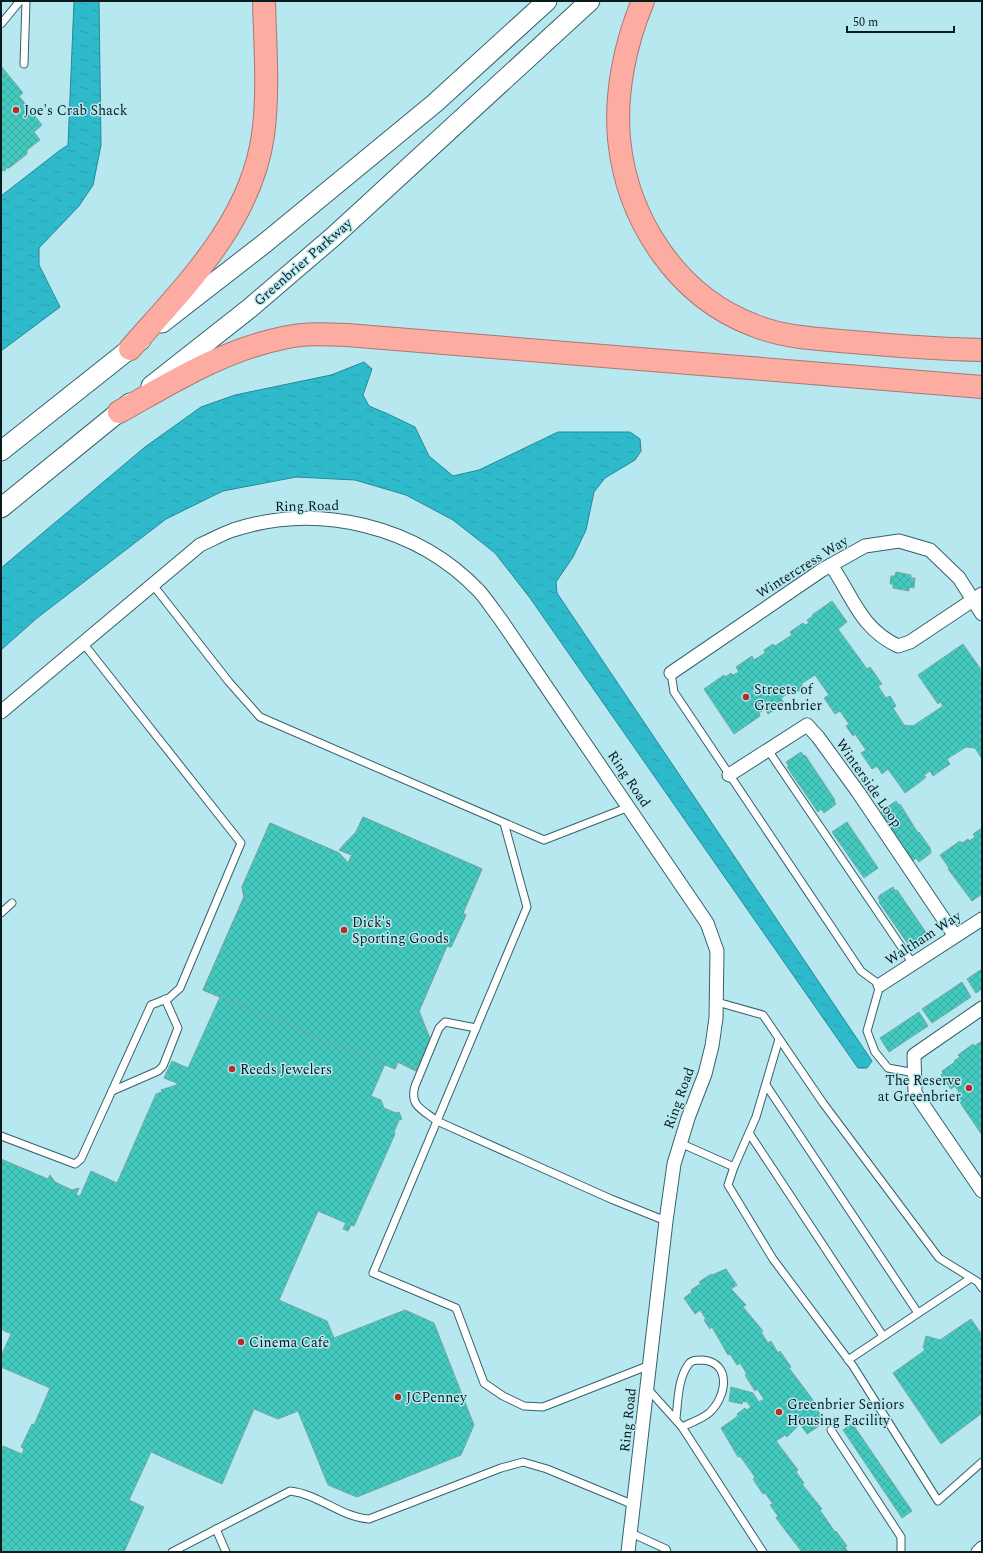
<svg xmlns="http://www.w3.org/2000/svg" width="983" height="1553" font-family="Spectral,serif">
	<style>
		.water { fill: url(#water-ripples); stroke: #238a98 }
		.building { fill: url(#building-cross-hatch); stroke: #77a6a1 }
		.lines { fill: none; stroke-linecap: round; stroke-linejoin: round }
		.lane-casing { stroke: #356269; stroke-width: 9 }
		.street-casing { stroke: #356269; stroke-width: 15 }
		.secondary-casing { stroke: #356269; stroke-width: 21 }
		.highway-casing { stroke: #a77973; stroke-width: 24 }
		.lane { stroke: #fff; stroke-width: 7 }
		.street { stroke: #fff; stroke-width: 13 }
		.secondary { stroke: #fff; stroke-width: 19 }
		.highway { stroke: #fdaca1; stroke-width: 22 }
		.poi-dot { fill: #b82a25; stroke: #b8e8ef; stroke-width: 1.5 }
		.labels { text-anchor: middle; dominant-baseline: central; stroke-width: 3; stroke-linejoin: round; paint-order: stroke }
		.poi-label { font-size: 14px; fill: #081b1d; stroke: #b8e8ef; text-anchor: start }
		.street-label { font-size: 14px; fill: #081b1d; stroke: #b8e8ef }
	</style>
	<defs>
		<pattern id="water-ripples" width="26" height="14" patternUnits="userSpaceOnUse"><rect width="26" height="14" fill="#2fbacc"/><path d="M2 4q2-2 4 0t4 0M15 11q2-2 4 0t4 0" fill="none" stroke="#289faf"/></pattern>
		<pattern id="building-cross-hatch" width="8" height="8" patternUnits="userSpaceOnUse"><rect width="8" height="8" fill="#44c9bf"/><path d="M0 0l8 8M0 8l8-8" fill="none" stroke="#3aaca4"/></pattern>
	</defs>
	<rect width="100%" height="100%" fill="#b8e8ef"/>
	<g class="water">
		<path d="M 74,1 L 99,1 L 101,145 L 93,185 L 79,206 L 39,248 L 39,265 L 60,307 L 1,351 L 1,196 L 59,151 L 68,145 Z"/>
		<path d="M 364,362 L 372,369 L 363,395 L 369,406 L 388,414 L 415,427 L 429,456 L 453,476 L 479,470 L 558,432 L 630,432 L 640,439 L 641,451 L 635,460 L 605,478 L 594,492 L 586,530 L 573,557 L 556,582 L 557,593 L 872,1061 L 867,1068 L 858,1068 L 530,598 L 495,553 L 453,520 L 406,495 L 355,480 L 296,477 L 223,491 L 166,519 L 37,618 L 1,650 L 1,568 L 145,447 L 201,407 L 235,395 L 331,375 Z"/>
	</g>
	<g class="building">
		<path d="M 1,66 L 23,93 L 19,96 L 42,125 L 34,132 L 40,140 L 27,150 L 27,154 L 9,168 L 6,168 L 5,171 L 1,170 Z"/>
		<path d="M 896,572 L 911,575 L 911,578 L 915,578 L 914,588 L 909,587 L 909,591 L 893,588 L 893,584 L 890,584 L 891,576 L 895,576 Z"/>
		<path d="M 832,601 L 847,622 L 838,629 L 867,669 L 870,667 L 882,684 L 878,686 L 886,698 L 890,696 L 896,706 L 893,708 L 904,725 L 913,726 L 943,706 L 940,702 L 938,704 L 918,675 L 963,644 L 982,671 L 980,675 L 982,678 L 982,759 L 975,748 L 966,747 L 947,759 L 950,764 L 933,776 L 930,771 L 924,775 L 926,777 L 920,782 L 905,793 L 888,769 L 882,774 L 877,766 L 872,769 L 861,753 L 866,750 L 855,734 L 853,736 L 846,726 L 849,724 L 840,711 L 835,714 L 824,698 L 829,695 L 815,675 L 801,684 L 804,688 L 793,694 L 791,691 L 781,698 L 784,703 L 768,714 L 765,709 L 759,713 L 760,716 L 734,734 L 704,689 L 724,675 L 725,677 L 731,673 L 733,675 L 739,672 L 736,667 L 752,656 L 754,660 L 765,653 L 764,650 L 773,644 L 775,646 L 792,635 L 790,632 L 803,623 L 805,625 L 809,623 L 807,620 L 813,616 L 812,615 Z"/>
		<path d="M 801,752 L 804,756 L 805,755 L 835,800 L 834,801 L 836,804 L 824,813 L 821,809 L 818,812 L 787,767 L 789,766 L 786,762 Z"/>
		<path d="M 896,801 L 899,805 L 900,804 L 918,833 L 919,832 L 930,848 L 931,853 L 919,862 L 916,858 L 913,861 L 882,816 L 881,812 L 883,810 Z"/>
		<path d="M 363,817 L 482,869 L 463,913 L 466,915 L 451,947 L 447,946 L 419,1011 L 430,1039 L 416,1071 L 398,1062 L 395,1069 L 385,1064 L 371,1096 L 381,1100 L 384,1108 L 396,1113 L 399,1112 L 402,1119 L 399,1120 L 394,1132 L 395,1134 L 354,1226 L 351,1225 L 348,1231 L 343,1229 L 346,1223 L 318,1211 L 279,1300 L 327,1321 L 334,1338 L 405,1310 L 434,1323 L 474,1425 L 461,1455 L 357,1497 L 328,1485 L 298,1411 L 278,1419 L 254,1409 L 222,1484 L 151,1452 L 129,1500 L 144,1507 L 124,1552 L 1,1552 L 1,1451 L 3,1446 L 22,1454 L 24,1449 L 21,1447 L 32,1424 L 34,1425 L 50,1388 L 1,1367 L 1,1356 L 11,1334 L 1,1329 L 1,1159 L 48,1179 L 50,1175 L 55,1182 L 72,1190 L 79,1188 L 76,1195 L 80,1196 L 91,1171 L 117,1183 L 156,1094 L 162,1092 L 161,1090 L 179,1084 L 164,1078 L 172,1061 L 188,1068 L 220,997 L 203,990 L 244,897 L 242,887 L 270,823 L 339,853 L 348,863 L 352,855 L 339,850 L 356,832 Z"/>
		<path d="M 363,817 L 482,869 L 463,913 L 466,915 L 451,947 L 447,946 L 419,1011 L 430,1039 L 416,1071 L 398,1062 L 395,1069 L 203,990 L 244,897 L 242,887 L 270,823 L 339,853 L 348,863 L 352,855 L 339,850 L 356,832 Z"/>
		<path d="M 847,822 L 878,868 L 864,878 L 832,832 Z"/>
		<path d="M 982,828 L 982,894 L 972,901 L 948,869 L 949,868 L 940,855 L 960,841 L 962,843 L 968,839 L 969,841 L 975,837 L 973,834 Z"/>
		<path d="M 893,887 L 895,891 L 897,890 L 927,934 L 926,935 L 928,938 L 916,948 L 913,944 L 910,947 L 879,902 L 880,901 L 878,898 L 880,895 Z"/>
		<path d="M 982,969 L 982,989 L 976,993 L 967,979 Z"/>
		<path d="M 962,982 L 971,997 L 932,1023 L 922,1009 Z"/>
		<path d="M 919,1012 L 928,1026 L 889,1052 L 880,1038 Z"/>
		<path d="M 982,1041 L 982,1135 L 955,1095 L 959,1092 L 955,1086 L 951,1089 L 941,1075 L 943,1073 L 942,1071 L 955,1062 L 954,1061 L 960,1057 L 958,1055 L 973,1044 L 974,1046 Z"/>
		<path d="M 726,1269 L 737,1285 L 731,1289 L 746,1305 L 743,1307 L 763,1331 L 761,1332 L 768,1343 L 771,1341 L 778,1353 L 780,1351 L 791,1367 L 789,1368 L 816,1404 L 814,1405 L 822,1417 L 816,1422 L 819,1426 L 807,1434 L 800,1424 L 787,1437 L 785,1435 L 776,1441 L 798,1470 L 796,1472 L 804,1483 L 802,1484 L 822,1509 L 820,1510 L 835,1532 L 836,1531 L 847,1546 L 845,1547 L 848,1552 L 802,1552 L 776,1518 L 778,1516 L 770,1505 L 773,1504 L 765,1493 L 763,1494 L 753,1479 L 755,1477 L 740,1456 L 738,1457 L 721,1428 L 738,1416 L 737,1414 L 745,1408 L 747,1410 L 751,1407 L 747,1402 L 743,1401 L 742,1404 L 729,1401 L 731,1387 L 753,1393 L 759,1402 L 764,1399 L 757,1389 L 755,1391 L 745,1375 L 747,1374 L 740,1363 L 737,1365 L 730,1354 L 728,1355 L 712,1327 L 710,1329 L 704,1320 L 706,1319 L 700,1310 L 695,1314 L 684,1298 L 692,1292 L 691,1290 L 700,1284 L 702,1286 L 699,1282 L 711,1274 L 712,1275 Z"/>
		<path d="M 971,1319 L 982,1335 L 982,1413 L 941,1444 L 893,1373 L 924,1351 L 925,1348 L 923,1348 L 926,1336 L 940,1340 Z"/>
		<path d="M 852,1423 L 912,1511 L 902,1518 L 843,1430 Z"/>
	</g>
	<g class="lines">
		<g class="lane-casing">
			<g id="lane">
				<path d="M 1,24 L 20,1"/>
				<path d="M 24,64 L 26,1"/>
				<path d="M 153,585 L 229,682 L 260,717 L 544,840 L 629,807"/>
				<path d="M 671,673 L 674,692 L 861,971 L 880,985 L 867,1031 L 875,1052 L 888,1068 L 915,1073"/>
				<path d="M 768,750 L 913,964"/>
				<path d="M 504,823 L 527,907 L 373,1273 L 456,1308 L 484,1383 L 503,1396 L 524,1406 L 543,1407 L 650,1365"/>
				<path d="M 1,913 L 12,903"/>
				<path d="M 717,1002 L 763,1015 L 823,1103 L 939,1258 L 978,1282 L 982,1288"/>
				<path d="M 476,1028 L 445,1022 L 439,1028 L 415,1086 C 409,1106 423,1110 437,1121 L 611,1199 L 666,1221"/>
				<path d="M 766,1085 L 918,1313"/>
				<path d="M 112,1091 L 158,1071 L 163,1066 L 178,1028 L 165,999"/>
				<path d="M 749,1133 L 883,1336"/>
				<path d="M 1,1136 L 75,1164 L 81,1159 L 151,1005 L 169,998 L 180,988 L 241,843 L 83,643"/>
				<path d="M 680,1143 L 734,1167 L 728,1185 L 773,1259 L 853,1366 L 938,1501 L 982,1462"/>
				<path d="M 734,1167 L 756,1117 L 779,1039"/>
				<path d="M 848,1360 L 971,1278"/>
				<path d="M 647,1388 L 682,1427 L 763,1552"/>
				<path d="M 676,1418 C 678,1401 678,1379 688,1365 C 691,1360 696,1360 702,1360 C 732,1362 727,1397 709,1413 C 702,1419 690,1423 682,1427"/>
				<path d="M 831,1430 L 901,1537 L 901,1552"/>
				<path d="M 216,1529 L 226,1552"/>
				<path d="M 631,1533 L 666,1549 L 667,1552"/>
				<path d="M 172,1552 L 290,1491 C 319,1494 340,1517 369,1519 L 501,1468 L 523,1462 L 547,1469 L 634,1505"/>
			</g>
		</g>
		<g class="street-casing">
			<g id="street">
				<path d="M 831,565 C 853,597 860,628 898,646 L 910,642 L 982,594"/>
				<path d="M 671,673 L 822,570 L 865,546 L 899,541 L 930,550 L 959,578 L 982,614"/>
				<path d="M 1,712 L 200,545 C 211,540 222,534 233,530 C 319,502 417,526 479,591 C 487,600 494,611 501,620 L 707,923 L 717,951 L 716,1018 L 712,1046 L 705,1074 L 688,1118 L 674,1164 L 666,1221 L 628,1552"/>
				<path d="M 729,775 L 807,725 L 818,737 L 858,792 L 955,936"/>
				<path d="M 880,985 L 982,919"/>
				<path d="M 982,1008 L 914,1055 L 915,1093 L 982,1191"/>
				<path d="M 978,1552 L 982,1548"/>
			</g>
		</g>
		<g class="secondary-casing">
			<g id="secondary">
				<path d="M 162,323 L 265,243 L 435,103 L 547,1"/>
				<path d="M 151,386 L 250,308 L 334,236 L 590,1"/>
				<path d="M 1,451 L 141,340"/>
				<path d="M 1,508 L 130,403"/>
			</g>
		</g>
		<g class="highway-casing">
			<g id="highway">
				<path d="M 643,1 C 625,44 615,93 619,139 C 627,220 677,296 753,325 C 784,338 820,339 853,342 C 896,346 939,349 982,350"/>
				<path d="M 130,349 C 185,286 251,222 263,135 C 269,91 265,45 264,1"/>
				<path d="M 119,412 C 171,383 223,350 283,338 C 304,333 326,334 347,335 L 982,387"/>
			</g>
		</g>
		<use href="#lane" class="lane"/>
		<use href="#street" class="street"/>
		<use href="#secondary" class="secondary"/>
		<use href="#highway" class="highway"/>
	</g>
	<g class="poi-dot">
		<circle cx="16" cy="110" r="4"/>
		<circle cx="746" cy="697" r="4"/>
		<circle cx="344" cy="930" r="4"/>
		<circle cx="232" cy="1069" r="4"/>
		<circle cx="969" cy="1088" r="4"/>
		<circle cx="241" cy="1342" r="4"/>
		<circle cx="398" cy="1397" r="4"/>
		<circle cx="779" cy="1412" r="4"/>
	</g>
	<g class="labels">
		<g class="poi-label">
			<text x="24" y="110">Joe's Crab Shack</text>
			<text x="754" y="689">Streets of<tspan x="754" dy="16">Greenbrier</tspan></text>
			<text x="352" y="922">Dick's<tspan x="352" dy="16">Sporting Goods</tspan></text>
			<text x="240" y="1069">Reeds Jewelers</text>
			<text x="961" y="1080" text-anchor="end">The Reserve<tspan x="961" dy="16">at Greenbrier</tspan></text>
			<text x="249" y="1342">Cinema Cafe</text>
			<text x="406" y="1397">JCPenney</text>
			<text x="787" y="1404">Greenbrier Seniors<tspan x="787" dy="16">Housing Facility</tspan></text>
		</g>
		<g class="street-label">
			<text transform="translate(303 262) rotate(-41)">Greenbrier Parkway</text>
			<text transform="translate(307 506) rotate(-1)">Ring Road</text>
			<text transform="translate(802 567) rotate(-32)">Wintercress Way</text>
			<text transform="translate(629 779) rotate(56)">Ring Road</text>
			<text transform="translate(869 783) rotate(55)">Winterside Loop</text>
			<text transform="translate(923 938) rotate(-33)">Waltham Way</text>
			<text transform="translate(679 1098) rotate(-70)">Ring Road</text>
			<text transform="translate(628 1420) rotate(-84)">Ring Road</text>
		</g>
	</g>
	<rect width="983" height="1553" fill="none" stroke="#081b1d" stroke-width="4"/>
	<path d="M847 26v6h107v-6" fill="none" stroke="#081b1d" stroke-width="2"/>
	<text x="853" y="26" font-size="12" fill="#081b1d" stroke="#b8e8ef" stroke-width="3" paint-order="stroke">50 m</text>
</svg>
